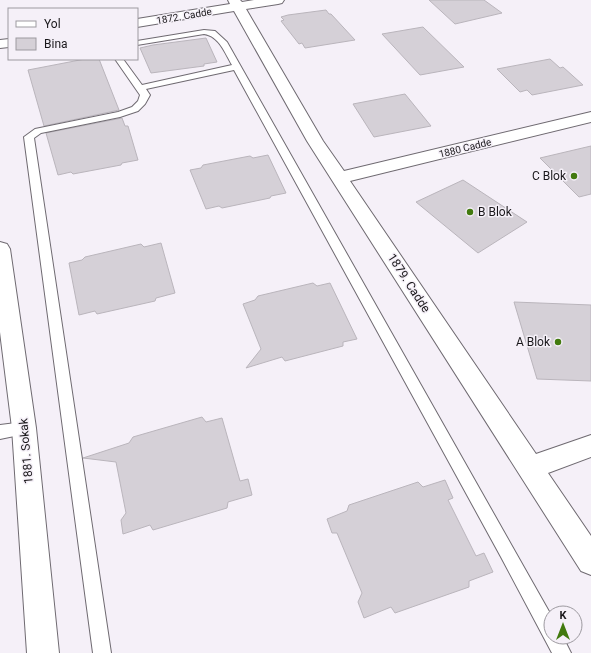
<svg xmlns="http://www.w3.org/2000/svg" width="591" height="653" font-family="Roboto,sans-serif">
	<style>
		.building { fill: #d5d0d7; stroke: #bab5bc }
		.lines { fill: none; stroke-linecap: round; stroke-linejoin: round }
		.lane-casing { stroke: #6f6a71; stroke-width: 2 }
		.street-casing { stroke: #6f6a71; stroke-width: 2 }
		.lane { fill: #fff; fill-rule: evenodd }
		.street { fill: #fff; fill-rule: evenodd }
		.poi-dot { fill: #427a0e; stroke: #f5f0f8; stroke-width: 1.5 }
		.labels { text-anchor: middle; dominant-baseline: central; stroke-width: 3; stroke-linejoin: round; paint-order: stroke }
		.far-street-label { font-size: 10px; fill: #1a181b; stroke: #f5f0f8 }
		.poi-label { font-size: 12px; fill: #1a181b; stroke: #f5f0f8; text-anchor: end }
		.street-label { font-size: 12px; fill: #1a181b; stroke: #f5f0f8 }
	</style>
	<rect width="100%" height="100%" fill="#f5f0f8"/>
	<g class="building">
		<path d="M 429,0 L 484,0 L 502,13 L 455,24 Z"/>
		<path d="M 326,10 L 329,14 L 331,14 L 355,40 L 305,48 L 302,43 L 299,44 L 281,21 L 284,20 L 281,17 L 288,15 Z"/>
		<path d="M 423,27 L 464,67 L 420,75 L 382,34 Z"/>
		<path d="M 206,38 L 217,62 L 204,64 L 204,66 L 151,73 L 140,48 L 153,45 Z"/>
		<path d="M 85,59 L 99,59 L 119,110 L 44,126 L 28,70 Z"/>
		<path d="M 550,59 L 560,68 L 563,67 L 583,85 L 532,95 L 527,90 L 520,92 L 497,69 Z"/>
		<path d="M 405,94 L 431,126 L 374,137 L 353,104 Z"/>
		<path d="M 122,118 L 125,126 L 128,126 L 138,160 L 122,163 L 121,165 L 73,174 L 71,172 L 58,175 L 46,133 Z"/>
		<path d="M 591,146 L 591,194 L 579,197 L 540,158 Z"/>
		<path d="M 268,155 L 286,193 L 271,196 L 270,198 L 222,208 L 219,206 L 206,209 L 190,170 L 201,168 L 203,165 L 250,156 L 253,158 Z"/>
		<path d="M 463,180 L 527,222 L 478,253 L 416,202 Z"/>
		<path d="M 161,243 L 175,293 L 156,298 L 155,301 L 97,314 L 95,311 L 79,315 L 69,263 L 82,260 L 85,257 L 141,244 L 144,247 Z"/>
		<path d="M 313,283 L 317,286 L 330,283 L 357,339 L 343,342 L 343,346 L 285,361 L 282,357 L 246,368 L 261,349 L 243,304 L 255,300 L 258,296 Z"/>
		<path d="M 514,302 L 591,305 L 591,381 L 537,379 Z"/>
		<path d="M 202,417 L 206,422 L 222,418 L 240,481 L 248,479 L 252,495 L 228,502 L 227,508 L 153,530 L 150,525 L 123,534 L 121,520 L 126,513 L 116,462 L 83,458 L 129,443 L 133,437 Z"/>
		<path d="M 445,480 L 453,498 L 448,500 L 476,556 L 484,553 L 493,572 L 469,581 L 469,587 L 395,613 L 391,607 L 364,618 L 358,602 L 362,593 L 337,533 L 332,533 L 327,519 L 347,511 L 349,505 L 418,482 L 423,487 Z"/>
	</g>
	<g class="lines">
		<g class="lane-casing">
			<g id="lane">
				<path d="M 204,30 L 215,31 L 227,42 L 551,615 L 551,637 L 563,637 L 571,653 L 552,653 L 501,557 L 234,70 L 146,89 L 150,95 L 145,104 L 138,111 L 120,117 L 41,133 L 34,138 L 111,653 L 93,653 L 24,137 L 35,129 L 118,112 L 132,107 L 138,101 L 140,95 L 115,59 L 123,59 L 142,85 L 232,65 C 225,53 219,36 204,34 L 137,45 L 137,41 Z"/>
				<path d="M 24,422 L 29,423 L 31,428 L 29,433 L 0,439 L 0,425 Z"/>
			</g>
		</g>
		<g class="street-casing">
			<g id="street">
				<path d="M 228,0 L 240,0 L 242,2 L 254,0 L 284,0 L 282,3 L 278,4 L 246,9 L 323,141 L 344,171 L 591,112 L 591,122 L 350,181 L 536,454 L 591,435 L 591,457 L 548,473 L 591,536 L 591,575 L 581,571 L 307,141 L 234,11 L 137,27 L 137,19 L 230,4 Z"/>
				<path d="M 9,39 L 9,47 L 0,48 L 0,40 Z"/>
				<path d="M 0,242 L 7,244 L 10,249 L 36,428 L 59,653 L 27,653 L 12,428 L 0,332 Z"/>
			</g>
		</g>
		<use href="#lane" class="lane"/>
		<use href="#street" class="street"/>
	</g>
	<g class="poi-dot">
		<circle cx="574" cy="176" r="4"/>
		<circle cx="470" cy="212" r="4"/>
		<circle cx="558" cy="342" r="4"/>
	</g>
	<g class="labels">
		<g class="far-street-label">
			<text transform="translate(184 16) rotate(-10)">1872. Cadde</text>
			<text transform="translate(465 148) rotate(-14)">1880 Cadde</text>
		</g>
		<g class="poi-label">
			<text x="566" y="176">C Blok</text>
			<text x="478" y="212" text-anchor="start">B Blok</text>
			<text x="550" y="342">A Blok</text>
		</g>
		<g class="street-label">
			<text transform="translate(409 283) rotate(57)">1879. Cadde</text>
			<text transform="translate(26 451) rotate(-95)">1881. Sokak</text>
		</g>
	</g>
	<rect x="8" y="8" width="130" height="52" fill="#f5f0f8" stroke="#9d9aa0"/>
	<rect x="16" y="21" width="20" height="6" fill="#ffffff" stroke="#9d9aa0"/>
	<text x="44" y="28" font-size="12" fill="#1a181b">Yol</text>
	<rect x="16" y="38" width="20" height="12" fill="#d5d0d7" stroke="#9d9aa0"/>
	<text x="44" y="48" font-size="12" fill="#1a181b">Bina</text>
	<g transform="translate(563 625)"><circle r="19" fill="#f5f0f8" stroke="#9d9aa0"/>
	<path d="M0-3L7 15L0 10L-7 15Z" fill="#427a0e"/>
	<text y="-6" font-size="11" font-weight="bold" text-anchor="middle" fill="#1a181b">K</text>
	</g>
</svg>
